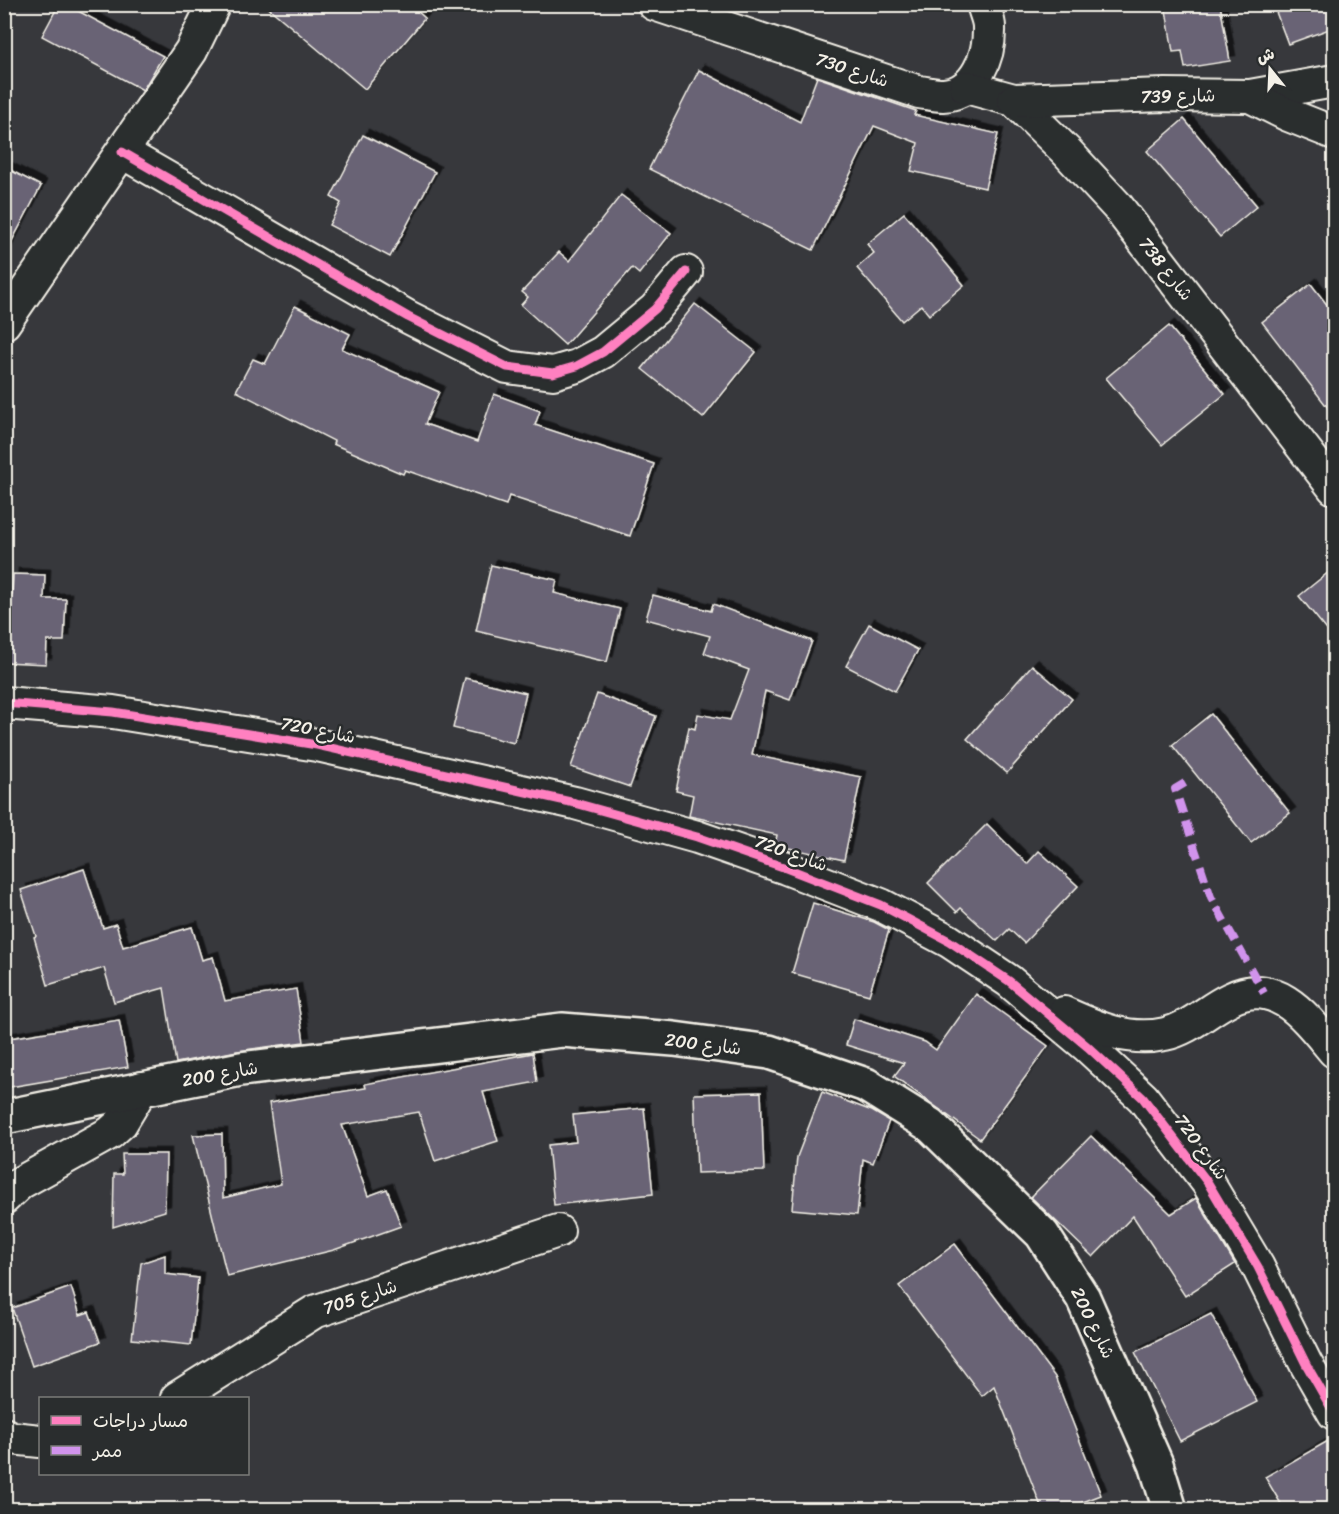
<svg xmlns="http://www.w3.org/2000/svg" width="1339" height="1514" font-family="Sriracha,'Playpen Sans Arabic',sans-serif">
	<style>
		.building { fill: #696374; stroke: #f4f1e8; stroke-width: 1.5; filter: url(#shadow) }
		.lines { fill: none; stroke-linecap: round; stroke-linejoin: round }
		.street-casing { stroke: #f4f1e8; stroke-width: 36 }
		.secondary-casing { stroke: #f4f1e8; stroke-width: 38 }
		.street { stroke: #2a2d2e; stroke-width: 32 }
		.secondary { stroke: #2a2d2e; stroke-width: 33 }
		.quiet { stroke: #d193ec; stroke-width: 8; stroke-dasharray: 15 8; stroke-linecap: butt }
		.cycleway-casing { stroke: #2a2d2e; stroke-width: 13 }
		.cycleway { stroke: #ff80c0; stroke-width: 9 }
		.labels { text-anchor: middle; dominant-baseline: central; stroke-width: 5; stroke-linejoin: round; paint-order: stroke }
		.street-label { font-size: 18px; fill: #f4f1e8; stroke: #2a2d2e }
	</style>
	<defs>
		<filter id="shadow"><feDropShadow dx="5.5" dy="-5.5" stdDeviation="0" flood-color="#0009"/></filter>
	</defs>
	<rect width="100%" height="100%" fill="#37383c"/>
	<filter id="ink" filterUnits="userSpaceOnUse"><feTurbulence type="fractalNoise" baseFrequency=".0167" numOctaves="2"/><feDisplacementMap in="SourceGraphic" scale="12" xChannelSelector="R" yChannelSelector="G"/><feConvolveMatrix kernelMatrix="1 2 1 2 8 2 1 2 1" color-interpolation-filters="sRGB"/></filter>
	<g filter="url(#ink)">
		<g class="building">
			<path d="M 59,4 L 65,4 L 163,56 L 143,90 L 42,36 Z"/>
			<path d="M 264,4 L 409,4 L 425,18 L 365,89 Z"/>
			<path d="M 1165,4 L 1220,4 L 1230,61 L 1185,68 L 1182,51 L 1173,52 Z"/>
			<path d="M 1273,4 L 1335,4 L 1335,27 L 1288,44 Z"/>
			<path d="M 699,70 L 800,122 L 817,77 L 916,111 L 914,115 L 998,134 L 985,188 L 911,171 L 918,143 L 874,126 L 813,250 L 649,169 Z"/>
			<path d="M 1184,119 L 1257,206 L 1220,237 L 1147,151 Z"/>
			<path d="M 363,135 L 435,172 L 390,257 L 329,225 L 341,203 L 331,197 Z"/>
			<path d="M 4,167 L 41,186 L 4,256 Z"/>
			<path d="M 621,195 L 671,233 L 639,274 L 632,268 L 565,345 L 521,305 L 528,297 L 522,292 L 559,252 L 569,261 Z"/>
			<path d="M 904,213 L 964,285 L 929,315 L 921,305 L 902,321 L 857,268 L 874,253 L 867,244 Z"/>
			<path d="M 1311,284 L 1335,315 L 1335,417 L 1262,322 Z"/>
			<path d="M 695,304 L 756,352 L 703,418 L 642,369 Z"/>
			<path d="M 295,306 L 350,334 L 342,349 L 439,392 L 425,424 L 477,442 L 494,394 L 540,411 L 535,425 L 654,464 L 630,536 L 509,496 L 506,505 L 405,470 L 403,474 L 333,444 L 334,441 L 236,391 L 253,359 L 265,364 Z"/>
			<path d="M 1169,326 L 1225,394 L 1162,445 L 1106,378 Z"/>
			<path d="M 491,565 L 557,580 L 554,593 L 620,609 L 607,662 L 476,631 Z"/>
			<path d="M 1335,567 L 1335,640 L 1299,596 Z"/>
			<path d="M 13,574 L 45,575 L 44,599 L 66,599 L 64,641 L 47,641 L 46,664 L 4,662 L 4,594 L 12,594 Z"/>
			<path d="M 653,595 L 711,611 L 713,604 L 812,641 L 790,700 L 765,691 L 752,755 L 861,777 L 844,860 L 775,845 L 777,835 L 689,816 L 693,795 L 676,791 L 689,727 L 695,729 L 698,714 L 730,720 L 749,670 L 704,653 L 710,636 L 646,619 Z"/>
			<path d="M 869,624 L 918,650 L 895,691 L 846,666 Z"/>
			<path d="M 1032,665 L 1072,699 L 1007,773 L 967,739 Z"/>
			<path d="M 465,678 L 526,693 L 514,743 L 453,728 Z"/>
			<path d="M 597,694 L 656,716 L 630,787 L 571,767 Z"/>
			<path d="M 1211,714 L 1290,813 L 1251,843 L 1172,745 Z"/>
			<path d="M 987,824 L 1027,864 L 1039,851 L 1078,886 L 1024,943 L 1009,929 L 997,941 L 961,908 L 957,912 L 928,883 Z"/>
			<path d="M 84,869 L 103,928 L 116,924 L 123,947 L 192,927 L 202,960 L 213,957 L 225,1001 L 296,989 L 304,1042 L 237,1051 L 176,1063 L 164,988 L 114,1002 L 104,968 L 48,985 L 34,937 L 36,936 L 21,890 Z"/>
			<path d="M 813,903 L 874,922 L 889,930 L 869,995 L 792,973 Z"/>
			<path d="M 976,994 L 1048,1046 L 980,1139 L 894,1076 L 904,1063 L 846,1045 L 854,1019 L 925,1042 L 936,1050 Z"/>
			<path d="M 119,1020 L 128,1067 L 4,1088 L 4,1039 Z"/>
			<path d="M 533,1053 L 537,1082 L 483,1092 L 498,1141 L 435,1161 L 419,1112 L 342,1125 L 368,1196 L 387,1189 L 401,1226 L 334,1250 L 227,1276 L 193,1135 L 222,1134 L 223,1198 L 281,1184 L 269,1103 L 366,1088 L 365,1084 Z"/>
			<path d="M 761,1092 L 764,1171 L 697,1173 L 694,1094 Z"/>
			<path d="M 822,1092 L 872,1111 L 889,1121 L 873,1163 L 863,1159 L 857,1215 L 792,1209 L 797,1157 Z"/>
			<path d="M 644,1108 L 653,1194 L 554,1205 L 548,1145 L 576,1142 L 573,1115 Z"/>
			<path d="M 1091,1136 L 1171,1214 L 1196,1198 L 1235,1264 L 1185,1296 L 1133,1216 L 1093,1257 L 1031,1197 Z"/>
			<path d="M 122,1154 L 166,1154 L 165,1211 L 113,1227 L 114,1174 L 123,1174 Z"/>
			<path d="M 955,1244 L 1055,1377 L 1101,1495 L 1065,1509 L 1042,1509 L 994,1386 L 982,1396 L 899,1286 Z"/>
			<path d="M 165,1255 L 165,1274 L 198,1278 L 191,1345 L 132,1339 L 141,1263 Z"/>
			<path d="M 71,1287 L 80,1315 L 89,1312 L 100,1342 L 32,1366 L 12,1308 Z"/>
			<path d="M 1211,1314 L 1257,1402 L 1180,1441 L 1135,1352 Z"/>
			<path d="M 1335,1437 L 1335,1509 L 1284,1509 L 1265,1477 Z"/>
		</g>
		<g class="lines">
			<g class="street-casing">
				<g id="street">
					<path d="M 654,4 L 919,92 C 927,93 935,95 943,95 C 976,94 990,55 989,27 C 989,20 985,12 983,4"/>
					<path d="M 966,87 L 1014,100 L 1066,151 L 1117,206 L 1334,488"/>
					<path d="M 1250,96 L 1334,81"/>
					<path d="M 1014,100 L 1165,95 L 1250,96 L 1286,114 L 1334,133"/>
					<path d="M 122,152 L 408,317 L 507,367 L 553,373 L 577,366 L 603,352 L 655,309 L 686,272"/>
					<path d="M 4,323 L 191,51 L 214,4"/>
					<path d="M 4,703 L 113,712 L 317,745 L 575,803 L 697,837 L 786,868 L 881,905 L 949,941 L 1009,981 L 1088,1047 L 1143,1098 L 1208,1183 L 1258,1267 L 1306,1364 L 1334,1413"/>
					<path d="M 1064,1013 C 1097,1028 1129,1042 1165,1034 C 1191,1028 1207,1010 1230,999 C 1277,975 1308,1020 1334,1051"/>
					<path d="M 4,1198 L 20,1183 L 110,1133 L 121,1123 L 142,1088"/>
					<path d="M 177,1398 L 314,1312 L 558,1231"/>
					<path d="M 4,1434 L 12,1438 L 40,1441"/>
				</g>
			</g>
			<g class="secondary-casing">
				<path id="secondary" d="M 4,1117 L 241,1069 L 562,1030 L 674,1039 L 769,1052 L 866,1085 L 930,1125 L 1042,1234 L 1083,1298 L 1156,1464 L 1170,1510"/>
			</g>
			<use href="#street" class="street"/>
			<use href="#secondary" class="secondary"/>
			<path class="quiet" d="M 1185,783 L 1175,789 L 1211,897 L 1264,993"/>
			<g class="cycleway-casing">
				<g id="cycleway">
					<path d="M 122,152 L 408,317 L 507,367 L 553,373 L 577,366 L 603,352 L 655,309 L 686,272"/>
					<path d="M 4,703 L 113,712 L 317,745 L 575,803 L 697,837 L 786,868 L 881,905 L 949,941 L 1009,981 L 1088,1047 L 1143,1098 L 1208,1183 L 1258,1267 L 1306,1364 L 1334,1413"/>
				</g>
			</g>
			<use href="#cycleway" class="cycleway"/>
		</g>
	</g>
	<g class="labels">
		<g class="street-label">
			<text transform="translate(852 70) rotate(18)">شارع 730</text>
			<text transform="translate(1178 96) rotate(-1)">شارع 739</text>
			<text transform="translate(1166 269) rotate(52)">شارع 738</text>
			<text transform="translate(318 730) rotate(11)">شارع 720</text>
			<text transform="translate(791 853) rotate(20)">شارع 720</text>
			<text transform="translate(703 1044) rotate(7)">شارع 200</text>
			<text transform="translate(220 1074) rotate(-10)">شارع 200</text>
			<text transform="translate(1201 1147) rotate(54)">شارع 720</text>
			<text transform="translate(360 1297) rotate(-18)">شارع 705</text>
			<text transform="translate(1093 1323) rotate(64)">شارع 200</text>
		</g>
	</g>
	<rect width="1339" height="1514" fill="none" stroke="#2a2d2e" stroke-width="24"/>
	<rect x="12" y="12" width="1315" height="1490" fill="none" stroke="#f4f1e8" stroke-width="2" filter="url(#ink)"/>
	<rect x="39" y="1397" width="210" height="78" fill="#2a2d2e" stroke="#7b7b78" stroke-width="1.5"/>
	<rect x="51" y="1416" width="30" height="9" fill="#ff80c0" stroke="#7b7b78" stroke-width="1.5"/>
	<text x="93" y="1427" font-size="18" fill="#f4f1e8">مسار دراجات</text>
	<rect x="51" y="1446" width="30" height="9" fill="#d193ec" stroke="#7b7b78" stroke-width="1.5"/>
	<text x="93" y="1457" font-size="18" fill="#f4f1e8">ممر</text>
	<g transform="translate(1270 69) rotate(342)" stroke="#2a2d2e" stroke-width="4.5" paint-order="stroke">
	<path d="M0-4.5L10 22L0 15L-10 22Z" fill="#f4f1e8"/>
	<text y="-9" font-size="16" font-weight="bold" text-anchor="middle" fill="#f4f1e8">ش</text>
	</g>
</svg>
